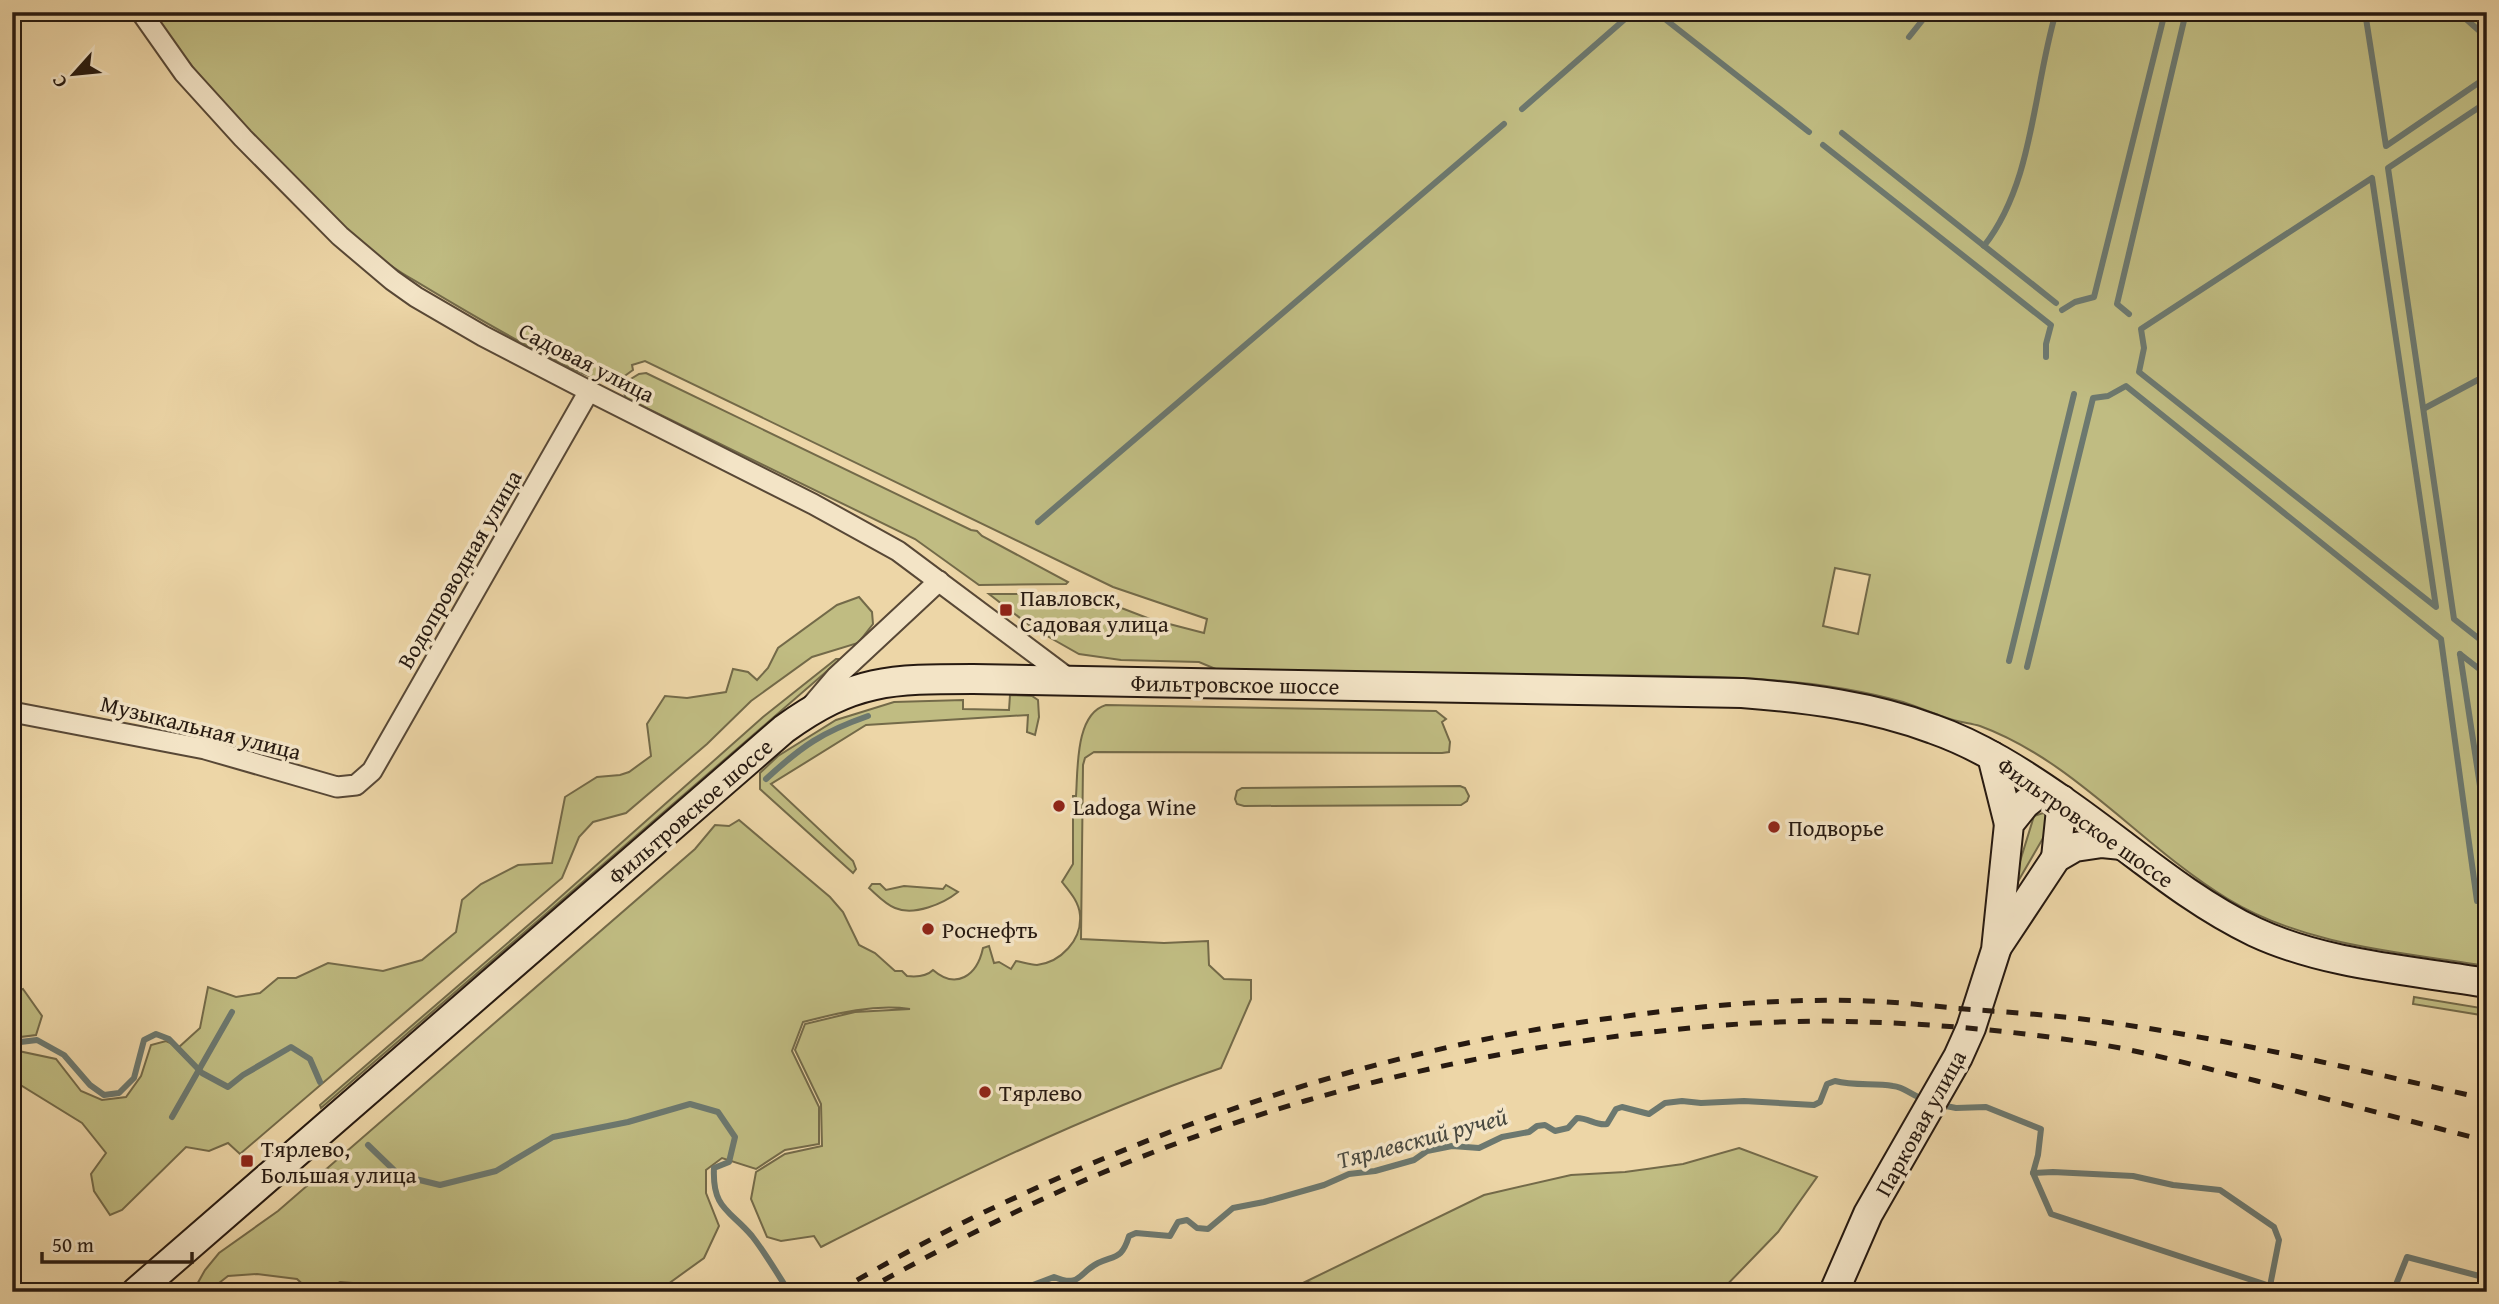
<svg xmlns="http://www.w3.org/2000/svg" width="2499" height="1304" font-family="'Gentium Book Plus',serif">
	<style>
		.green { fill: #c0bc82; stroke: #736a49; stroke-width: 2; fill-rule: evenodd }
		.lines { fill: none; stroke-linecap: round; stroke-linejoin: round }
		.stream { stroke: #6c786f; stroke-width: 6 }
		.street-casing { stroke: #584836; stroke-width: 23 }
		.secondary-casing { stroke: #261910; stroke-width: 32 }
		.street { stroke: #f3e4c6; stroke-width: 19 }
		.secondary { stroke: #f3e4c6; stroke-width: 28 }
		.rail { stroke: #261910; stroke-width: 5; stroke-dasharray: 12 12; stroke-linecap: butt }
		.poi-dot { fill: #8f2418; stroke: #f3e4c6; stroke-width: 2.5 }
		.labels { text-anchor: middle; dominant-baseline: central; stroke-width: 7; stroke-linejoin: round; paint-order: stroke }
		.street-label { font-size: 23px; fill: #261910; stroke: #f3e4c6 }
		.poi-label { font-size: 23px; fill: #261910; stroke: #f3e4c6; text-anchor: start }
		.water-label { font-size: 24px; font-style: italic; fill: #494940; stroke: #f3e4c6 }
	</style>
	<rect width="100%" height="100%" fill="#edd6a7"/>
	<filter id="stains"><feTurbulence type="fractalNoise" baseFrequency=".00286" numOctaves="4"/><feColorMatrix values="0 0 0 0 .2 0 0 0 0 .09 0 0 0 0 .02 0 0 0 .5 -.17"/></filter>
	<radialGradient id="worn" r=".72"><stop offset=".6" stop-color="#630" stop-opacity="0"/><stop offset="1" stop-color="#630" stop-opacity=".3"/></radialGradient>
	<g class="green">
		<path d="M 153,12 L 2487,12 L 2487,966 C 2400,952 2305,946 2228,899 C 2142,847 2075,761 1980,726 C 1969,723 1958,722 1947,718 C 1932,713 1918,707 1903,702 C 1797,672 1685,677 1575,675 C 1456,673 1337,672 1218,670 L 1199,662 L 1121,660 L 1079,654 L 1033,628 L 989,594 L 1085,594 L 1150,619 L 1204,633 L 1207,619 L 1113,587 L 645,361 L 632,365 L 633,370 C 627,374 620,380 614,382 C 588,387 434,292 402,273 C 366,251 336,219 306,189 C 251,134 195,78 153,12 ZM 1835,568 L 1870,575 L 1858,634 L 1823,626 Z"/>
		<path d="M 646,373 L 971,530 L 977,531 L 982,536 L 1068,582 L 1066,584 L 979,585 L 915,539 L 626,398 L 621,385 L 639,374 Z"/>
		<path d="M 859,597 L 872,612 L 873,624 L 858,643 L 812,657 L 751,701 L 707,744 L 626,813 L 593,822 L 579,837 L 562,878 L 240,1154 L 228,1143 L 209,1151 L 186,1147 L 122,1210 L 110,1215 L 94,1191 L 91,1174 L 106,1153 L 82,1123 L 22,1086 L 12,1085 L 12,1047 L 14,1050 L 56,1059 L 81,1091 L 102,1100 L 126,1097 L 141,1076 L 151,1045 L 166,1041 L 179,1047 L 200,1028 L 208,987 L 236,997 L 260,993 L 278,978 L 296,978 L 328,963 L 383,971 L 422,960 L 456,932 L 462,900 L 481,884 L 518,865 L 552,863 L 565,797 L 597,777 L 620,775 L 629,772 L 651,756 L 647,724 L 665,696 L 687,698 L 726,692 L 733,669 L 748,672 L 757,680 L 768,668 L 778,648 L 837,605 Z"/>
		<path d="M 836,659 L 841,659 L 321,1108 L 320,1105 L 547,909 L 763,717 Z"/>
		<path d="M 1010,695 L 1032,696 L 1038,700 L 1039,717 L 1035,735 L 1027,732 L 1028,715 L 866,725 L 771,784 L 853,861 L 856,869 L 853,873 L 760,789 L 760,773 L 778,756 L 836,720 L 894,702 L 963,700 L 963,709 L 1009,710 Z"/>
		<path d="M 1106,705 L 1436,711 L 1446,719 L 1442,722 L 1450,742 L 1449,752 L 1442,753 L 1094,752 L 1085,758 L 1083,765 L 1081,939 L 1164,943 L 1208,941 L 1209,965 L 1224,979 L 1251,980 L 1251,999 L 1221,1068 C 1082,1116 952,1181 821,1247 L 814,1236 L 781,1241 L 767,1237 L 751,1199 L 756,1172 L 785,1154 L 822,1146 L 821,1104 L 795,1050 L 805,1024 L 855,1012 L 910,1009 C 874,1004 838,1013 803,1022 L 792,1051 L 819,1107 L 819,1144 L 785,1150 L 756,1169 L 722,1158 L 706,1170 L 706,1193 L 719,1226 L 704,1258 L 657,1292 L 377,1292 L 378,1285 L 340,1282 L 322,1292 L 311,1292 L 297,1279 L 257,1274 L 228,1276 L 219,1283 L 222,1292 L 198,1292 L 195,1288 L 205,1270 L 219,1253 L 278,1211 L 695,849 L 715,825 L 729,826 L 739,820 L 830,897 L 843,912 L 859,945 L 875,953 L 895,971 L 902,971 L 907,976 C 916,977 926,977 933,970 C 956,990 977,976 983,948 L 989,946 L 994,963 L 999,962 L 1011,969 L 1016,961 C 1022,962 1030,965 1037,965 C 1061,962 1082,940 1080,915 C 1079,902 1070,892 1062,882 L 1073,864 L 1073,796 L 1076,796 C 1078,769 1075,714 1106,705 Z"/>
		<path d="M 1460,786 L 1465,788 L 1469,796 L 1467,801 L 1461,805 L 1244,806 L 1237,804 L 1235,799 L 1237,791 L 1242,788 Z"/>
		<path d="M 2043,813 L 2049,817 L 2046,833 L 2009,897 L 2034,816 Z"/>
		<path d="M 872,884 L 880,884 L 886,890 L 904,886 L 943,889 L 946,885 L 958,892 C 943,904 914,916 895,908 C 885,904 877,895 869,888 Z"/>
		<path d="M 23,989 L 42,1016 L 36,1035 L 12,1038 L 12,993 Z"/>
		<path d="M 2414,997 L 2487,1009 L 2487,1016 L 2413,1004 Z"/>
		<path d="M 1739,1148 L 1817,1177 L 1778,1232 L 1720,1292 L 1381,1292 L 1305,1282 L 1484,1195 L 1571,1175 L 1625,1172 L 1683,1164 Z"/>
	</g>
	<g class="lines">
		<g class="stream">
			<path d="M 1656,12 L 1809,132"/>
			<path d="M 2365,12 L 2386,146 L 2487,77"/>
			<path d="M 2458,12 L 2484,35 L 2487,41"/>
			<path d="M 1909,37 L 1929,12"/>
			<path d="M 2487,102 L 2388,168 L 2454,619 L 2487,645"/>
			<path d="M 1522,109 L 1633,12"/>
			<path d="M 1842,133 L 2056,303"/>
			<path d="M 1823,145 L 2051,325 L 2046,344 L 2046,357"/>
			<path d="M 2372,178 L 2436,607 L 2139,372 L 2144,348 L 2141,329 Z"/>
			<path d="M 1984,246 C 2034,182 2033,89 2056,12"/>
			<path d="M 2062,310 L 2075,302 L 2094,297 L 2165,12"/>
			<path d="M 2129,314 L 2117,304 L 2186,12"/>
			<path d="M 2425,408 L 2487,375"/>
			<path d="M 1038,522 L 1504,124"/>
			<path d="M 2460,654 L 2487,832"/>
			<path d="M 2460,654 L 2487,675"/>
			<path d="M 2009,661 L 2074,394"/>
			<path d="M 2027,667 L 2093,398 L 2108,396 L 2126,386 L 2441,639 L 2477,901"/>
			<path d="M 766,779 C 802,746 822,732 868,716"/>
			<path d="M 12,1043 L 37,1040 L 64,1055 L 90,1085 L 104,1095 L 119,1093 L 134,1078 L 144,1040 L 156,1034 L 169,1039 L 202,1073 L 228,1087 L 243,1075 L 291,1047 L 310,1059 L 320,1082"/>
			<path d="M 1941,1105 L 1956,1108 L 1986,1107 L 2041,1129 L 2038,1155 L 2033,1173 L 2053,1172 L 2133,1176 L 2173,1185 L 2220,1190 L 2274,1227 L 2279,1240 L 2270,1286 L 2282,1292"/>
			<path d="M 172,1117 L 232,1012"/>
			<path d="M 368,1145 L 399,1175 L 440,1185 L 496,1171 L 553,1137 L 628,1122 L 690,1104 L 718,1112 L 735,1137 L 729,1162 L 714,1168 C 712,1209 730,1210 752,1236 C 766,1254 777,1273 789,1292"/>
			<path d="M 2033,1173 L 2051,1214 L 2270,1286"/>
			<path d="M 991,1292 L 1017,1291 L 1054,1277 C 1081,1288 1078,1273 1098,1263 C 1116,1255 1122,1259 1129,1236 L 1136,1233 L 1170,1236 L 1178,1222 L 1187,1220 L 1197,1228 L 1208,1229 L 1233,1208 L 1264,1202 L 1324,1185 L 1349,1174 L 1375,1171 L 1414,1160 L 1427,1151 L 1452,1146 L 1479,1148 L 1502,1137 L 1529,1132 L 1537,1126 L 1545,1125 L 1555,1131 L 1568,1128 L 1577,1118 C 1589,1118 1596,1126 1607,1124 L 1616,1109 L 1622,1107 L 1649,1114 L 1665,1103 L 1682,1101 L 1701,1103 L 1744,1101 L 1814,1105 L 1820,1102 L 1827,1084 L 1835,1081 C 1854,1086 1873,1083 1893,1086 C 1905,1087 1912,1096 1924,1099"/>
			<path d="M 2393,1292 L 2407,1257 L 2487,1278"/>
		</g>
		<g class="street-casing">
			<g id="street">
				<path d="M 141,12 L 184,73 L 243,138 L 340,236 L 392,280 L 416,297 L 483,336 L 589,391 L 813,504 L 898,551 L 1072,681"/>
				<path d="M 812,705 L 836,677 L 939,581"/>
				<path d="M 12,712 L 205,749 L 337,787 L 356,785 L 372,771 L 589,391"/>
			</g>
		</g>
		<g class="secondary-casing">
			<g id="secondary">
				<path d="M 1992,756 L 2009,824"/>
				<path d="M 2056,858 L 2062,800"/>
				<path d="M 1997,947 L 2056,858 L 2075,847 L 2102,843 L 2122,845"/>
				<path d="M 136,1292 L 784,729 C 853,679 891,679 973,679 L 1742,693 C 1807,698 1872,706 1933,729 C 1979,745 2023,773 2063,801 C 2127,845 2184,898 2255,932 C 2326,965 2410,970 2487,983"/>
				<path d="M 1834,1292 L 1868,1214 L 1958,1057 L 1971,1028 L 1996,950 L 2009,824 L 2025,804 L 2044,789"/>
			</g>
		</g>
		<use href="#street" class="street"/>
		<use href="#secondary" class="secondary"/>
		<g class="rail">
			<path d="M 836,1292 C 896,1258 956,1224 1019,1196 C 1212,1106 1416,1042 1627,1016 C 1706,1005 1787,998 1867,1001 C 1896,1002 1925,1005 1953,1008 C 1999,1012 2045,1014 2090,1020 C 2224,1037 2356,1070 2487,1099"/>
			<path d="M 862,1292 C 939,1250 1016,1209 1097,1175 C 1274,1100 1462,1053 1653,1032 C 1723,1024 1794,1019 1865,1022 C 1937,1024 2012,1031 2084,1042 C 2142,1050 2200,1067 2257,1081 C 2334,1101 2410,1121 2487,1141"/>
		</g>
	</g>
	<g class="poi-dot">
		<rect x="999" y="603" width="14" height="14" rx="3.5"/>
		<circle cx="1059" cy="806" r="7"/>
		<circle cx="1774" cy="827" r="7"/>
		<circle cx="928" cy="929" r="7"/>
		<circle cx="985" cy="1092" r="7"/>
		<rect x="240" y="1154" width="14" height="14" rx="3.5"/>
	</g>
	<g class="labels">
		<g class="street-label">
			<text transform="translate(587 362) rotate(27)">Садовая улица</text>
			<text transform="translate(459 569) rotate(-60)">Водопроводная улица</text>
			<text transform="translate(1235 684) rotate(1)">Фильтровское шоссе</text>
			<text transform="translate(201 727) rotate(14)">Музыкальная улица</text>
			<text transform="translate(690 811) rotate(-41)">Фильтровское шоссе</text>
			<text transform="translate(2086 822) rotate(35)">Фильтровское шоссе</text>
			<text transform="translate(1920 1123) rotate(-61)">Парковая улица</text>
		</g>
		<g class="poi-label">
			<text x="1020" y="597">Павловск,<tspan x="1020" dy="26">Садовая улица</tspan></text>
			<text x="1073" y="806">Ladoga Wine</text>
			<text x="1788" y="827">Подворье</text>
			<text x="942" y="929">Роснефть</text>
			<text x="999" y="1092">Тярлево</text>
			<text x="261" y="1148">Тярлево,<tspan x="261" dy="26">Большая улица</tspan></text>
		</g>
		<g class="water-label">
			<text transform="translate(1422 1138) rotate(-15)">Тярлевский ручей</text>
		</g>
	</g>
	<rect width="2499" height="1304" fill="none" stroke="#edd6a7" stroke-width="42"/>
	<rect x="14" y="14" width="2471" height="1276" fill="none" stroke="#261910" stroke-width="3.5"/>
	<rect x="21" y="21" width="2457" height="1262" fill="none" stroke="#261910" stroke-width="2"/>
	<g transform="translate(74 74) rotate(243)" stroke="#f3e4c6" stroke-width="5" paint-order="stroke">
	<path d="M0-5L12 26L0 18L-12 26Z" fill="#261910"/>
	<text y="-10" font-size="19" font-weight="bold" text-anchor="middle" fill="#261910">С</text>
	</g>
	<path d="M42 1252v10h150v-10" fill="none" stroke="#261910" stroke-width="3.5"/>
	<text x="52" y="1252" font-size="21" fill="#261910" stroke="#f3e4c6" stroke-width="5" paint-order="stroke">50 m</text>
	<rect width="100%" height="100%" filter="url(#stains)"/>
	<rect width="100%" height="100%" fill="url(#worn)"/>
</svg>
